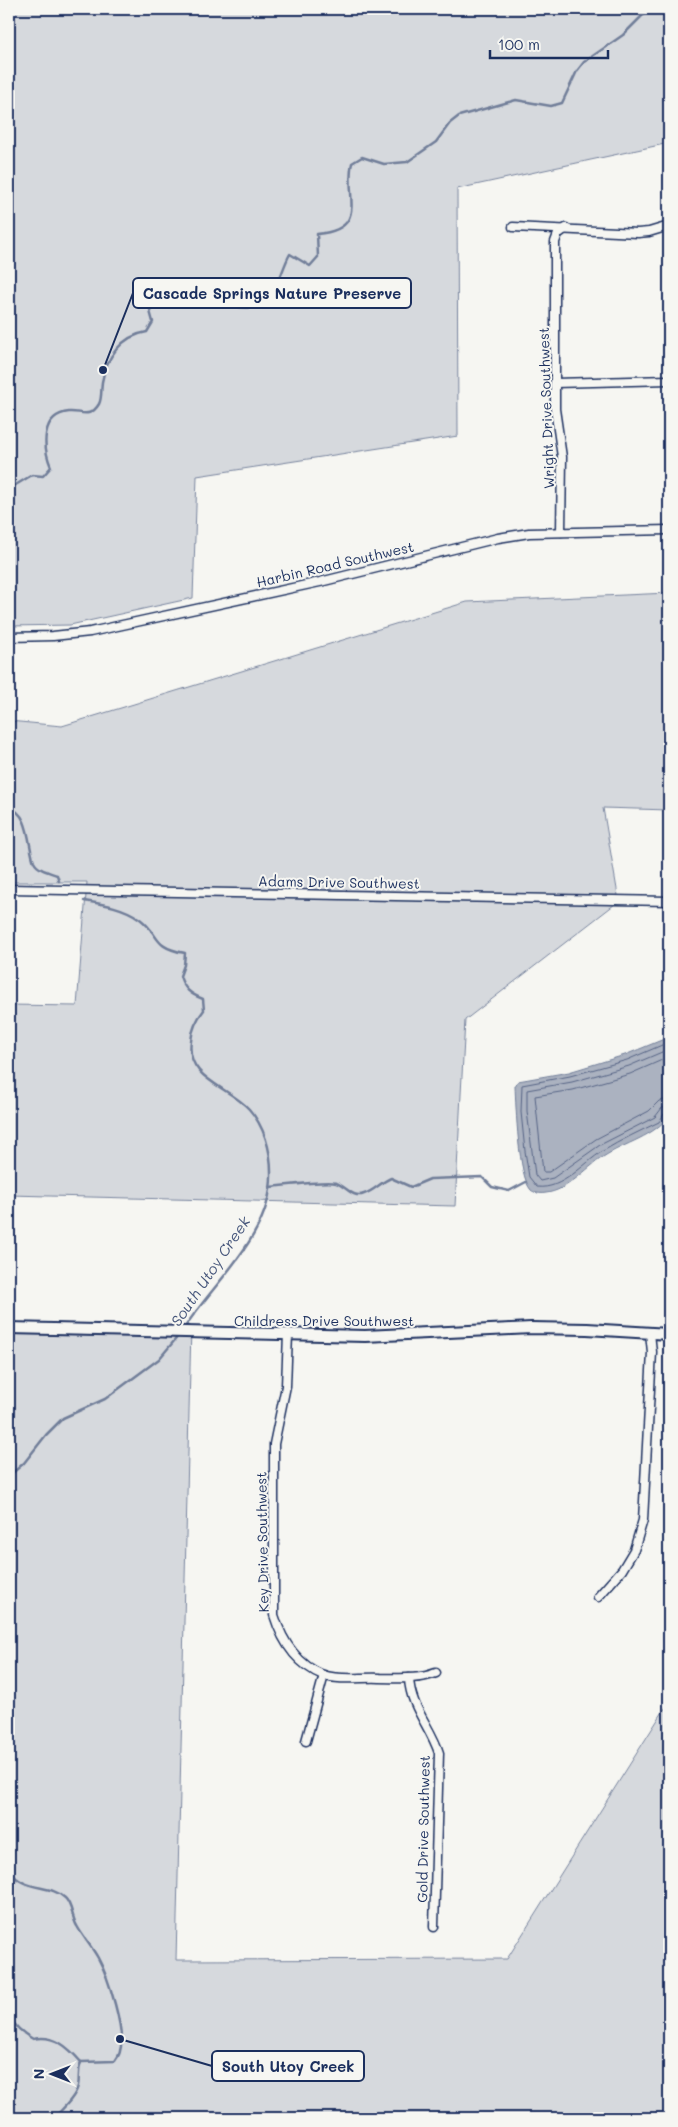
<svg xmlns="http://www.w3.org/2000/svg" width="678" height="2127" font-family="Mali,sans-serif">
	<style>
		.green { fill: #d6d9dd; stroke: #78849e }
		.water { fill: #abb2c0; stroke: #717e99 }
		.lines { fill: none; stroke-linecap: round; stroke-linejoin: round }
		.shore { stroke: #556385; stroke-width: 1 }
		.stream { stroke: #717e99; stroke-width: 2.5 }
		.minor-casing { stroke: #1b2f5e; stroke-width: 11 }
		.tertiary-casing { stroke: #1b2f5e; stroke-width: 14 }
		.minor { stroke: #f6f6f2; stroke-width: 8 }
		.tertiary { stroke: #f6f6f2; stroke-width: 10 }
		.labels { text-anchor: middle; dominant-baseline: central; stroke-width: 4; stroke-linejoin: round; paint-order: stroke }
		.street-label { font-size: 14px; fill: #1b2f5e; stroke: #f6f6f2 }
		.water-label { font-size: 15px; font-style: italic; fill: #46567b; stroke: #f6f6f2 }
		.leader { fill: none; stroke: #1b2f5e; stroke-width: 2 }
		.callout-dot { fill: #1b2f5e; stroke: #f6f6f2; stroke-width: 2 }
		.callout { fill: #f6f6f2; stroke: #1b2f5e; stroke-width: 2 }
		.callout-label { font-size: 15px; text-anchor: middle; font-weight: bold; fill: #1b2f5e }
	</style>
	<rect width="100%" height="100%" fill="#f6f6f2"/>
	<filter id="ink" filterUnits="userSpaceOnUse"><feTurbulence type="fractalNoise" baseFrequency=".02" numOctaves="2"/><feDisplacementMap in="SourceGraphic" scale="10" xChannelSelector="R" yChannelSelector="G"/><feConvolveMatrix kernelMatrix="1 2 1 2 8 2 1 2 1" color-interpolation-filters="sRGB"/></filter>
	<g filter="url(#ink)">
		<g class="green">
			<path d="M 9,9 L 669,9 L 669,143 L 457,189 L 458,436 L 197,476 L 193,598 L 70,625 L 9,626 Z"/>
			<path d="M 669,593 L 669,810 L 603,808 L 619,901 L 465,1020 L 455,1206 L 9,1195 L 9,1005 L 77,1006 L 87,882 L 9,882 L 9,721 L 62,726 L 467,602 Z"/>
			<path d="M 9,1324 L 191,1326 L 176,1960 L 507,1959 L 669,1702 L 669,2118 L 9,2118 Z"/>
		</g>
		<path class="water" d="M 669,1037 L 669,1115 C 656,1136 624,1143 603,1157 C 586,1168 567,1191 546,1193 C 541,1194 534,1193 531,1190 C 518,1176 516,1107 515,1086 L 518,1081 L 569,1072 L 625,1055 Z"/>
		<g class="lines">
			<g class="shore">
				<path d="M 669,1042 L 627,1060 L 570,1076 L 522,1085 L 521,1112 L 525,1151 L 529,1177 L 537,1187 C 563,1190 583,1163 603,1151 C 621,1140 640,1131 659,1122 L 664,1114 L 669,1113"/>
				<path d="M 669,1049 L 629,1066 L 572,1082 L 527,1090 L 527,1111 L 535,1175 L 540,1181 L 553,1178 L 600,1145 L 655,1117 L 662,1108 L 669,1107"/>
				<path d="M 669,1057 L 630,1074 L 573,1090 L 535,1096 L 543,1172 L 549,1172 L 596,1139 L 649,1111 L 659,1101 L 669,1099"/>
			</g>
			<g class="stream">
				<path d="M 9,489 L 32,475 L 43,476 L 51,467 C 43,448 40,415 69,412 C 81,411 90,419 99,404 C 102,399 101,388 102,382 C 106,358 121,336 147,332 L 153,322 L 150,311 C 160,289 169,287 192,289 C 197,290 203,289 208,290 C 212,291 216,296 220,299 C 232,307 249,312 263,303 C 279,291 281,270 290,254 L 310,266 L 318,257 L 317,234 C 370,229 344,195 352,163 L 362,157 L 384,164 L 407,162 L 436,142 L 450,123 L 459,116 L 516,100 L 551,106 L 562,103 L 577,71 L 584,62 L 623,35 L 649,9"/>
				<path d="M 9,808 C 30,812 28,847 34,862 C 38,870 49,872 57,875 L 59,881"/>
				<path d="M 84,901 C 103,904 124,907 140,919 C 161,935 151,947 185,953 L 184,965 L 180,976 C 184,989 190,994 203,999 L 204,1010 C 196,1020 192,1029 191,1041 C 185,1079 228,1086 249,1109 C 264,1126 271,1150 271,1172 C 273,1235 214,1281 183,1330"/>
				<path d="M 270,1187 C 283,1186 327,1180 336,1183 C 346,1186 353,1199 364,1194 C 374,1191 381,1182 391,1178 L 411,1187 L 430,1179 L 482,1177 L 492,1187 L 509,1191 L 526,1182"/>
				<path d="M 9,1476 L 24,1463 L 46,1435 L 63,1418 L 105,1399 L 159,1359 L 180,1334"/>
				<path d="M 9,1870 C 25,1893 49,1883 65,1898 C 72,1904 72,1918 77,1926 C 83,1937 92,1947 98,1958 C 108,1976 126,2032 120,2051 C 120,2054 117,2058 115,2061 L 81,2062"/>
				<path d="M 9,2016 C 15,2027 22,2033 33,2039 C 54,2034 68,2047 81,2062"/>
				<path d="M 54,2118 C 62,2109 75,2098 78,2086 C 80,2078 77,2073 81,2062"/>
			</g>
			<g class="minor-casing">
				<g id="minor">
					<path d="M 513,227 L 638,233 L 649,232 L 669,226"/>
					<path d="M 555,383 L 669,380"/>
					<path d="M 561,532 L 562,457 L 555,409 L 555,242 L 558,234 L 566,228"/>
					<path d="M 9,637 L 53,636 L 90,632 L 320,582 L 498,538 L 529,533 L 669,530"/>
					<path d="M 9,889 L 669,901"/>
					<path d="M 288,1334 L 286,1386 L 274,1444 L 274,1615 C 282,1641 296,1664 323,1675 C 339,1681 363,1677 380,1678 C 399,1678 418,1680 436,1673"/>
					<path d="M 598,1597 L 622,1570 L 634,1550 L 643,1520 L 652,1352 L 650,1333"/>
					<path d="M 409,1678 C 410,1707 431,1727 439,1753 L 434,1927"/>
					<path d="M 306,1741 L 324,1675"/>
				</g>
			</g>
			<g class="tertiary-casing">
				<path id="tertiary" d="M 9,1328 L 365,1336 L 531,1328 L 587,1329 L 669,1334"/>
			</g>
			<use href="#minor" class="minor"/>
			<use href="#tertiary" class="tertiary"/>
		</g>
	</g>
	<g class="labels">
		<g class="street-label">
			<text transform="translate(546 408) rotate(-92)">Wright Drive Southwest</text>
			<text transform="translate(335 564) rotate(-13)">Harbin Road Southwest</text>
			<text transform="translate(339 882) rotate(1)">Adams Drive Southwest</text>
			<text x="324" y="1320">Childress Drive Southwest</text>
			<text transform="translate(262 1542) rotate(-91)">Key Drive Southwest</text>
			<text transform="translate(423 1829) rotate(-89)">Gold Drive Southwest</text>
		</g>
		<g class="water-label">
			<text transform="translate(210 1271) rotate(-56)">South Utoy Creek</text>
		</g>
	</g>
	<path class="leader" d="M103 370L133 293M120 2039L212 2066"/>
	<g class="callout-dot">
		<circle cx="103" cy="370" r="5"/>
		<circle cx="120" cy="2039" r="5"/>
	</g>
	<g class="callout">
		<rect x="133" y="278" width="278" height="30" rx="5"/>
		<rect x="212" y="2051" width="152" height="30" rx="5"/>
	</g>
	<g class="callout-label">
		<text x="272" y="299">Cascade Springs Nature Preserve</text>
		<text x="288" y="2072">South Utoy Creek</text>
	</g>
	<rect width="678" height="2127" fill="none" stroke="#f6f6f2" stroke-width="30"/>
	<rect x="15" y="15" width="648" height="2097" fill="none" stroke="#1b2f5e" stroke-width="2" filter="url(#ink)"/>
	<g transform="translate(52 2074) rotate(270)" stroke="#f6f6f2" stroke-width="4" paint-order="stroke">
	<path d="M0-4L9 19L0 12L-9 19Z" fill="#1b2f5e"/>
	<text y="-8" font-size="14" font-weight="bold" text-anchor="middle" fill="#1b2f5e">N</text>
	</g>
	<path d="M490 50v8h118v-8" fill="none" stroke="#1b2f5e" stroke-width="2.5"/>
	<text x="498" y="50" font-size="15" fill="#1b2f5e" stroke="#f6f6f2" stroke-width="4" paint-order="stroke">100 m</text>
</svg>
